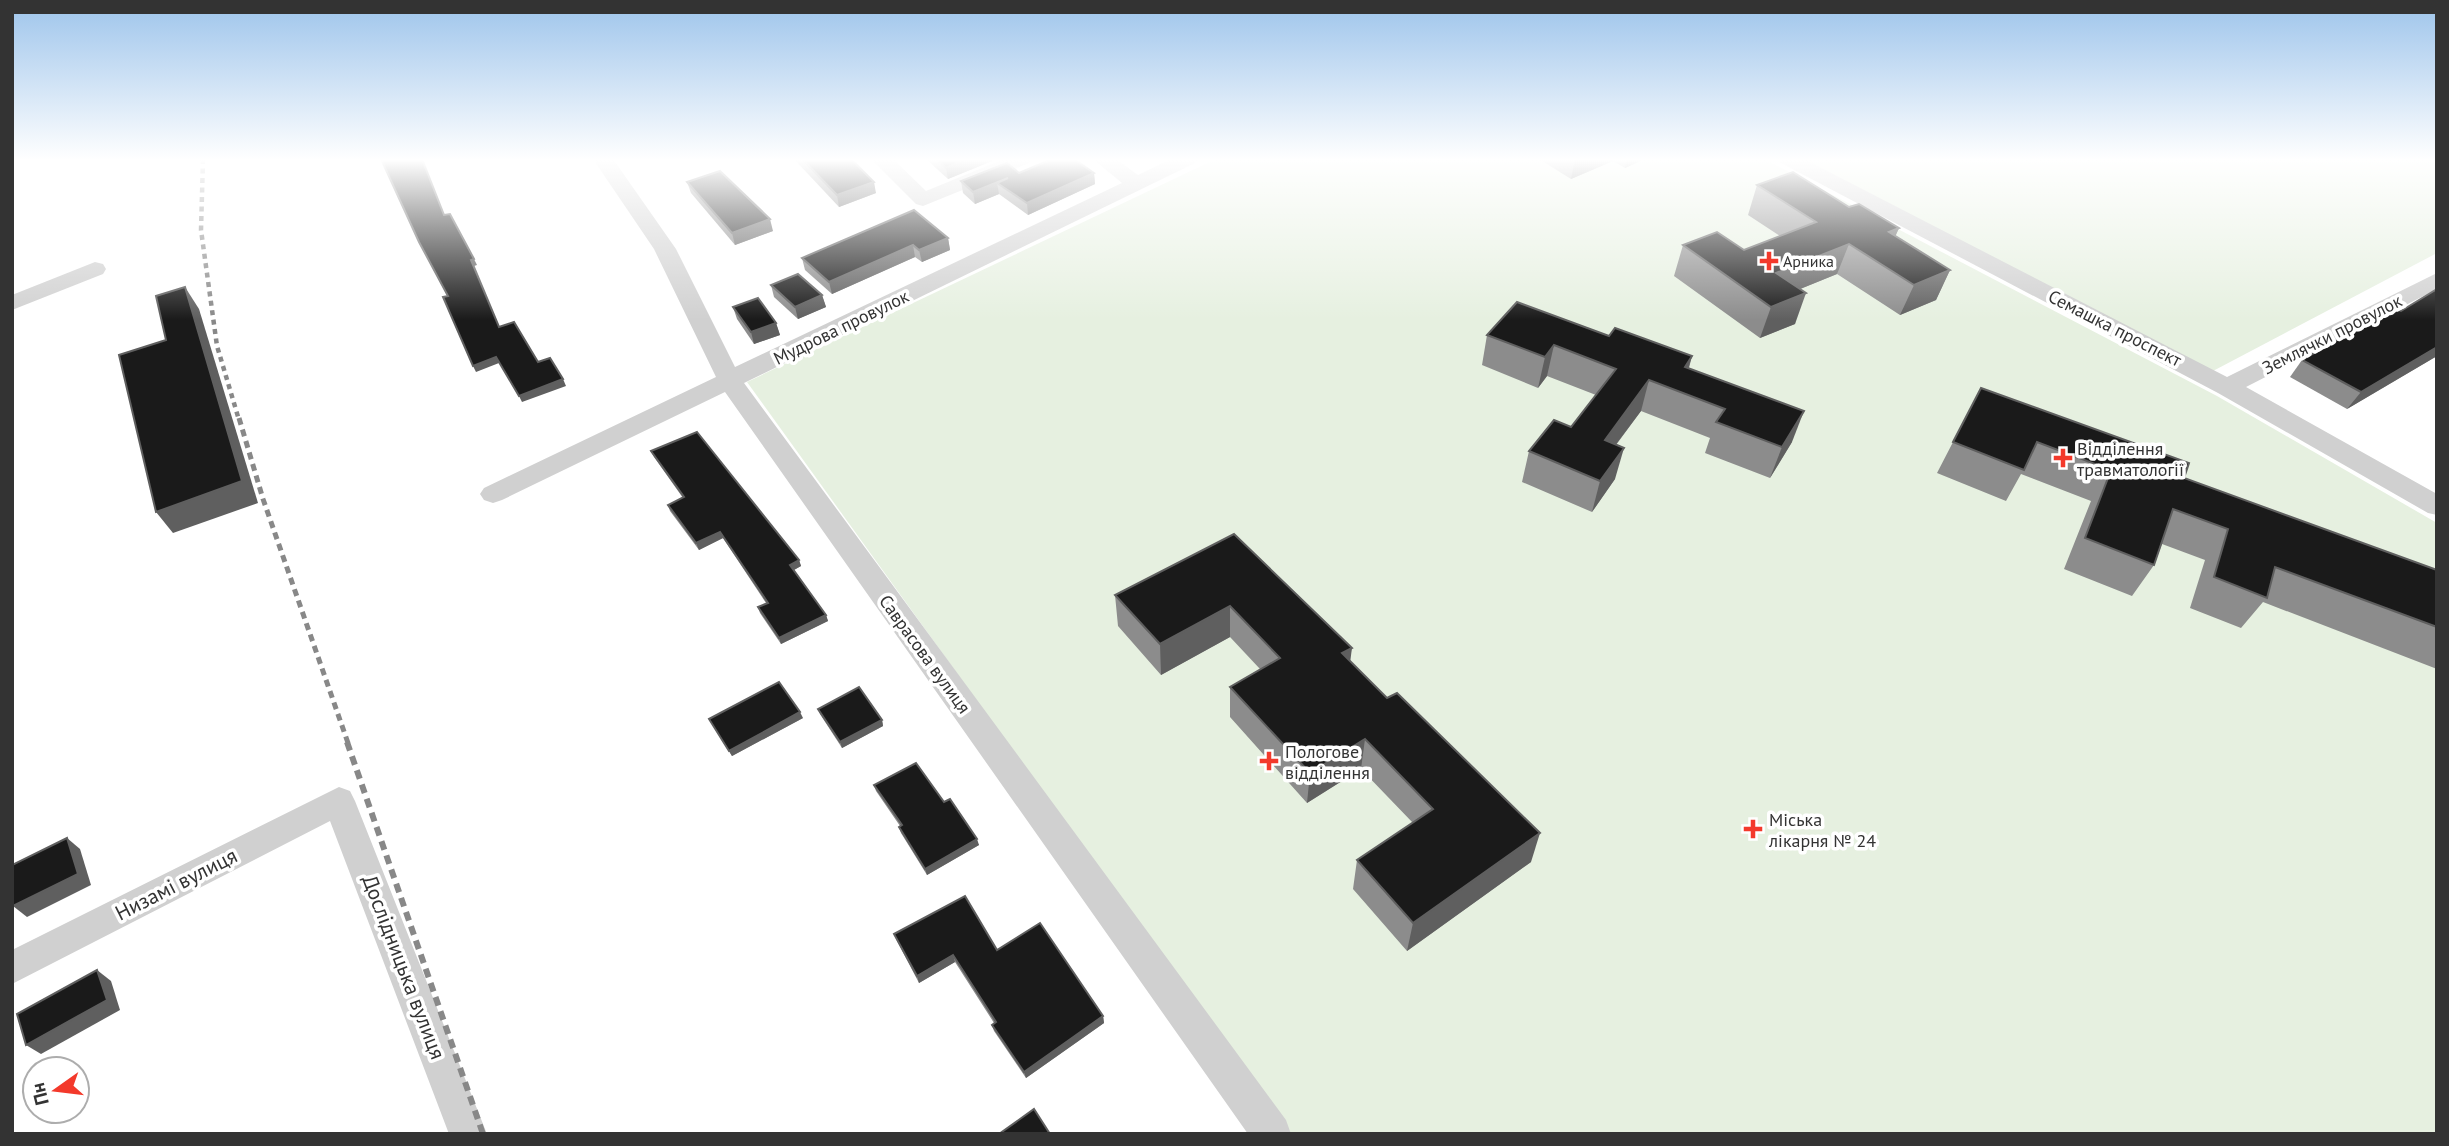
<svg xmlns="http://www.w3.org/2000/svg" width="2449" height="1146" font-family="'PT Sans',sans-serif">
	<style>
		.green { fill: #e6f0e0 }
		.lines { fill: none; stroke-linecap: round; stroke-linejoin: round }
		.street { fill: #d0d0d0; fill-rule: evenodd }
		.rail-far2 { stroke: #888; stroke-width: 4.5; stroke-dasharray: 5 4.5; stroke-linecap: butt }
		.rail-far1 { stroke: #888; stroke-width: 5; stroke-dasharray: 7 5; stroke-linecap: butt }
		.rail { stroke: #888; stroke-width: 6; stroke-dasharray: 9 6; stroke-linecap: butt }
		.wall { fill: #8c8c8c }
		.shaded-wall { fill: #5f5f5f }
		.building { fill: #1a1a1a; stroke: #5f5f5f; stroke-width: 2 }
		.poi-dot { fill: #f3392b; stroke: #fff; stroke-width: 2.5 }
		.labels { text-anchor: middle; dominant-baseline: central; stroke-width: 7; stroke-linejoin: round; paint-order: stroke }
		.far-poi-label { font-size: 16px; fill: #333; stroke: #fff; text-anchor: start }
		.street-label { font-size: 18px; fill: #333; stroke: #fff }
		.poi-label { font-size: 18px; fill: #333; stroke: #fff; text-anchor: start }
		.near-street-label { font-size: 21px; fill: #333; stroke: #fff }
	</style>
	<rect width="100%" height="100%" fill="#fff"/>
	<g class="green">
		<path d="M 1216,159 L 1764,159 L 2217,396 L 2437,523 L 2437,1134 L 1289,1134 L 747,382 Z"/>
		<path d="M 1803,159 L 2437,159 L 2437,253 L 2213,371 Z"/>
	</g>
	<g class="lines">
		<g class="street">
			<path d="M 593,159 L 613,159 L 676,249 L 735,367 L 1122,183 L 1093,159 L 1116,159 L 1138,175 L 1171,159 L 1198,159 L 1195,163 L 744,383 L 1286,1120 L 1291,1134 L 1248,1134 L 725,392 L 502,500 L 493,503 L 484,500 L 480,494 L 484,488 L 716,377 L 654,249 Z"/>
			<path d="M 871,159 L 893,159 L 926,191 L 1004,159 L 1032,159 L 1029,163 L 923,206 L 916,204 Z"/>
			<path d="M 1778,159 L 1804,159 L 2227,377 L 2437,273 L 2437,289 L 2246,387 L 2437,494 L 2437,515 L 2428,513 L 2218,393 L 1781,163 Z"/>
			<path d="M 95,262 L 103,264 L 106,269 L 103,274 L 12,310 L 12,295 Z"/>
			<path d="M 339,787 L 350,791 L 355,801 L 487,1134 L 449,1134 L 330,821 L 12,984 L 12,950 Z"/>
		</g>
		<path class="rail-far2" d="M 203,159 L 201,230 L 217,346 L 239,420"/>
		<path class="rail-far1" d="M 239,418 L 263,499 L 348,743"/>
		<path class="rail" d="M 347,742 L 483,1134"/>
	</g>
	<g class="wall">
		<path d="M 794,159 L 851,159 L 876,193 L 839,207 Z"/>
		<path d="M 926,159 L 992,159 L 992,161 L 948,179 Z"/>
		<path d="M 1539,159 L 1645,159 L 1625,168 L 1613,161 L 1571,179 Z"/>
		<path d="M 1019,173 L 1094,173 L 1095,184 L 1028,215 L 999,194 L 975,204 L 963,193 L 961,181 Z"/>
		<path d="M 687,182 L 773,231 L 735,245 L 691,193 Z"/>
		<path d="M 1757,185 L 1849,207 L 1899,228 L 1895,236 L 1950,270 L 1936,300 L 1900,315 L 1837,274 L 1800,289 L 1795,324 L 1760,338 L 1674,276 L 1683,245 L 1744,250 L 1780,236 L 1748,215 Z"/>
		<path d="M 948,238 L 950,250 L 922,262 L 915,257 L 832,294 L 805,270 L 802,258 Z"/>
		<path d="M 771,285 L 822,295 L 826,307 L 798,319 L 774,297 Z"/>
		<path d="M 733,307 L 776,323 L 780,335 L 754,344 L 737,319 Z"/>
		<path d="M 1487,335 L 1609,336 L 1692,356 L 1689,368 L 1792,442 L 1770,478 L 1705,453 L 1710,438 L 1641,411 L 1616,445 L 1615,479 L 1592,512 L 1522,482 L 1529,451 L 1571,427 L 1596,395 L 1547,376 L 1538,388 L 1482,365 Z"/>
		<path d="M 2437,356 L 2347,409 L 2290,377 L 2302,360 Z"/>
		<path d="M 1981,388 L 2184,478 L 2437,570 L 2437,669 L 2263,602 L 2241,628 L 2190,608 L 2205,560 L 2162,544 L 2154,565 L 2132,596 L 2064,569 L 2091,501 L 2021,474 L 2006,501 L 1937,473 Z"/>
		<path d="M 651,451 L 799,560 L 801,566 L 794,570 L 826,615 L 828,621 L 781,644 L 760,613 L 758,607 L 766,603 L 723,538 L 699,550 L 670,511 L 668,505 L 683,498 L 654,457 Z"/>
		<path d="M 1234,534 L 1531,862 L 1407,951 L 1353,889 L 1357,860 L 1413,823 L 1361,769 L 1307,803 L 1230,717 L 1230,687 L 1260,669 L 1230,637 L 1161,675 L 1118,626 L 1115,595 Z"/>
		<path d="M 818,709 L 882,720 L 883,726 L 842,748 L 820,714 Z"/>
		<path d="M 803,718 L 732,756 L 709,719 Z"/>
		<path d="M 874,785 L 944,802 L 979,845 L 927,875 L 901,833 L 899,827 L 900,826 L 876,791 Z"/>
		<path d="M 894,934 L 997,950 L 1103,1016 L 1104,1023 L 1026,1078 L 994,1031 L 992,1025 L 994,1023 L 955,962 L 919,983 L 897,941 Z"/>
	</g>
	<g class="shaded-wall">
		<path d="M 967,159 L 992,159 L 992,161 L 948,179 L 946,168 Z"/>
		<path d="M 1575,159 L 1613,159 L 1613,161 L 1571,179 Z"/>
		<path d="M 1627,159 L 1645,159 L 1625,168 Z"/>
		<path d="M 1094,173 L 1095,184 L 1028,215 L 1027,203 Z"/>
		<path d="M 1008,178 L 997,183 L 999,194 L 975,204 L 973,192 Z"/>
		<path d="M 874,182 L 876,193 L 839,207 L 837,195 Z"/>
		<path d="M 770,219 L 773,231 L 735,245 L 732,233 Z"/>
		<path d="M 1899,228 L 1886,258 L 1877,262 L 1889,232 Z"/>
		<path d="M 948,238 L 950,250 L 922,262 L 919,250 Z"/>
		<path d="M 1849,244 L 1837,274 L 1766,303 L 1776,273 Z"/>
		<path d="M 913,245 L 915,257 L 832,294 L 829,282 Z"/>
		<path d="M 474,259 L 477,265 L 474,266 L 471,260 Z"/>
		<path d="M 1950,270 L 1936,300 L 1900,315 L 1914,285 Z"/>
		<path d="M 185,287 L 199,309 L 258,503 L 173,533 L 156,512 Z"/>
		<path d="M 1806,293 L 1795,324 L 1760,338 L 1771,307 Z"/>
		<path d="M 822,295 L 826,307 L 798,319 L 795,307 Z"/>
		<path d="M 776,323 L 780,335 L 754,344 L 751,332 Z"/>
		<path d="M 1554,345 L 1547,376 L 1538,388 L 1545,357 Z"/>
		<path d="M 2437,347 L 2437,356 L 2347,409 L 2361,392 Z"/>
		<path d="M 1692,356 L 1683,387 L 1685,367 Z"/>
		<path d="M 496,357 L 499,363 L 476,372 L 473,366 Z"/>
		<path d="M 563,379 L 566,386 L 522,402 L 519,396 Z"/>
		<path d="M 1649,380 L 1641,411 L 1596,471 L 1605,440 Z"/>
		<path d="M 1804,411 L 1792,442 L 1770,478 L 1782,447 Z"/>
		<path d="M 1624,448 L 1615,479 L 1592,512 L 1600,481 Z"/>
		<path d="M 720,532 L 723,538 L 699,550 L 696,543 Z"/>
		<path d="M 799,560 L 801,566 L 792,571 L 790,565 Z"/>
		<path d="M 1230,606 L 1230,637 L 1161,675 L 1160,644 Z"/>
		<path d="M 826,615 L 828,621 L 781,644 L 779,638 Z"/>
		<path d="M 1352,648 L 1348,678 L 1342,653 Z"/>
		<path d="M 800,712 L 803,718 L 732,756 L 729,751 Z"/>
		<path d="M 882,720 L 883,726 L 842,748 L 840,742 Z"/>
		<path d="M 1365,739 L 1361,769 L 1307,803 L 1310,773 Z"/>
		<path d="M 1540,833 L 1531,862 L 1407,951 L 1413,923 Z"/>
		<path d="M 67,838 L 80,849 L 91,885 L 27,917 L 13,906 Z"/>
		<path d="M 977,839 L 979,845 L 927,875 L 925,869 Z"/>
		<path d="M 953,955 L 955,962 L 919,983 L 917,976 Z"/>
		<path d="M 97,970 L 111,981 L 120,1010 L 41,1054 L 26,1045 Z"/>
		<path d="M 1103,1016 L 1104,1023 L 1026,1078 L 1024,1072 Z"/>
	</g>
	<g class="building">
		<path d="M 381,159 L 422,159 L 444,215 L 450,214 L 474,259 L 471,260 L 499,327 L 514,322 L 538,362 L 550,358 L 563,379 L 519,396 L 496,357 L 473,366 L 443,297 L 448,296 L 419,242 Z"/>
		<path d="M 802,159 L 851,159 L 874,182 L 837,195 Z"/>
		<path d="M 936,159 L 967,159 L 946,168 Z"/>
		<path d="M 1052,159 L 1074,159 L 1094,173 L 1027,203 L 997,183 L 1008,178 L 973,192 L 961,181 L 1007,163 L 1019,173 Z"/>
		<path d="M 720,171 L 770,219 L 732,233 L 687,182 Z"/>
		<path d="M 1793,172 L 1849,207 L 1859,204 L 1899,228 L 1889,232 L 1950,270 L 1914,285 L 1849,244 L 1776,273 L 1806,293 L 1771,307 L 1683,245 L 1717,232 L 1744,250 L 1816,222 L 1757,185 Z"/>
		<path d="M 914,210 L 948,238 L 919,250 L 913,245 L 829,282 L 802,258 Z"/>
		<path d="M 798,274 L 822,295 L 795,307 L 771,285 Z"/>
		<path d="M 185,287 L 242,481 L 156,512 L 119,355 L 166,340 L 156,296 Z"/>
		<path d="M 2437,289 L 2437,347 L 2361,392 L 2302,360 L 2394,308 L 2401,311 Z"/>
		<path d="M 758,298 L 776,323 L 751,332 L 733,307 Z"/>
		<path d="M 1517,302 L 1609,336 L 1615,328 L 1692,356 L 1685,367 L 1804,411 L 1782,447 L 1716,422 L 1725,409 L 1649,380 L 1605,440 L 1624,448 L 1600,481 L 1529,451 L 1554,420 L 1571,427 L 1616,369 L 1554,345 L 1545,357 L 1487,335 Z"/>
		<path d="M 1981,388 L 2189,463 L 2184,478 L 2437,570 L 2437,627 L 2275,567 L 2267,598 L 2214,577 L 2228,529 L 2173,509 L 2154,565 L 2085,538 L 2111,470 L 2037,442 L 2024,470 L 1953,442 Z"/>
		<path d="M 697,432 L 799,560 L 790,565 L 826,615 L 779,638 L 758,607 L 768,603 L 720,532 L 696,543 L 668,505 L 684,497 L 651,451 Z"/>
		<path d="M 1234,534 L 1352,648 L 1342,653 L 1387,698 L 1397,693 L 1540,833 L 1413,923 L 1357,860 L 1433,809 L 1365,739 L 1310,773 L 1230,687 L 1280,658 L 1230,606 L 1160,644 L 1115,595 Z"/>
		<path d="M 779,682 L 800,712 L 729,751 L 709,719 Z"/>
		<path d="M 859,687 L 882,720 L 840,742 L 818,709 Z"/>
		<path d="M 916,763 L 944,802 L 950,799 L 977,839 L 925,869 L 899,827 L 902,825 L 874,785 Z"/>
		<path d="M 67,838 L 78,874 L 13,906 L 12,901 L 12,865 Z"/>
		<path d="M 965,896 L 997,950 L 1040,923 L 1103,1016 L 1024,1072 L 992,1025 L 996,1022 L 953,955 L 917,976 L 894,934 Z"/>
		<path d="M 97,970 L 107,1000 L 26,1045 L 17,1014 Z"/>
		<path d="M 1034,1109 L 1050,1134 L 999,1134 Z"/>
	</g>
	<linearGradient id="sky" x2="0" y2="1"><stop stop-color="#9dc4eb"/><stop offset="0.5" stop-color="#fff"/><stop offset="1" stop-color="#fff" stop-opacity="0"/></linearGradient>
	<rect width="2449" height="320" fill="url(#sky)"/>
	<g class="poi-dot">
		<path d="M1765.5 250.5h7v7h7v7h-7v7h-7v-7h-7v-7h7z"/>
		<path d="M2059.5 447.5h7v7h7v7h-7v7h-7v-7h-7v-7h7z"/>
		<path d="M1265.5 750.5h7v7h7v7h-7v7h-7v-7h-7v-7h7z"/>
		<path d="M1749.5 818.5h7v7h7v7h-7v7h-7v-7h-7v-7h7z"/>
	</g>
	<g class="labels">
		<g class="far-poi-label">
			<text x="1783" y="261">Арника</text>
		</g>
		<g class="street-label">
			<text transform="translate(841 327) rotate(-26)">Мудрова провулок</text>
			<text transform="translate(2115 328) rotate(27)">Семашка проспект</text>
			<text transform="translate(2332 334) rotate(-27)">Землячки провулок</text>
			<text transform="translate(925 654) rotate(54)">Саврасова вулиця</text>
		</g>
		<g class="poi-label">
			<text x="2077" y="448">Відділення<tspan x="2077" dy="21">травматології</tspan></text>
			<text x="1285" y="751">Пологове<tspan x="1285" dy="21">відділення</tspan></text>
			<text x="1769" y="819">Міська<tspan x="1769" dy="21">лікарня № 24</tspan></text>
		</g>
		<g class="near-street-label">
			<text transform="translate(176 884) rotate(-27)">Низамі вулиця</text>
			<text transform="translate(404 967) rotate(69)">Дослідницька вулиця</text>
		</g>
	</g>
	<rect width="2449" height="1146" fill="none" stroke="#333333" stroke-width="28"/>
	<g transform="translate(56 1090) rotate(256)"><circle r="33" fill="#ffffff" stroke="#adadad" stroke-width="2"/>
	<path d="M0-5L12 26L0 18L-12 26Z" fill="#f3392b"/>
	<text y="-10" font-size="19" font-weight="bold" text-anchor="middle" fill="#333333">Пн</text>
	</g>
</svg>
